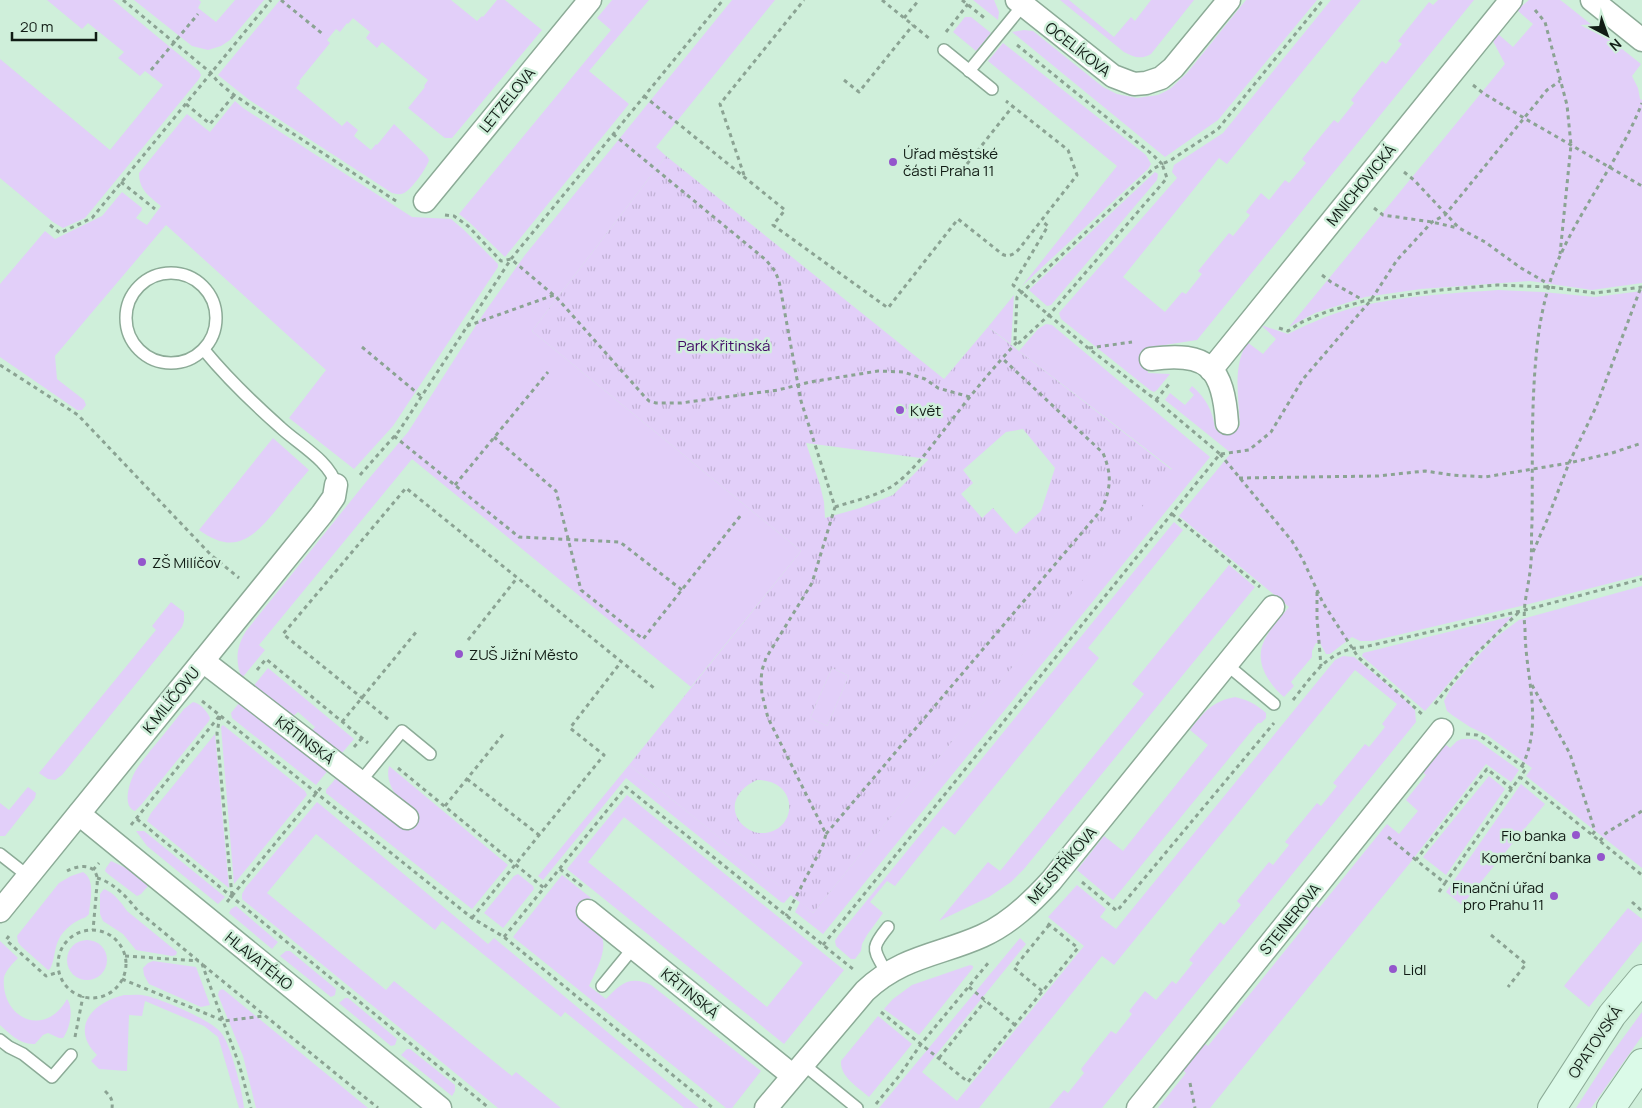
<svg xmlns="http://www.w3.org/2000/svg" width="1642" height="1108" font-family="Manrope,sans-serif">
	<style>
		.green { fill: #e2cff9; fill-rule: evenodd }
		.park { fill: url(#park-tufts); fill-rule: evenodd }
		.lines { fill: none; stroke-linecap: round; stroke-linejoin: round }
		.lane-casing { stroke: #8cab97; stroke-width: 14 }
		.street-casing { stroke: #8cab97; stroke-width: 25 }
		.secondary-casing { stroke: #8cab97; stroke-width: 30 }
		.path { stroke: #8ba393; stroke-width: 3; stroke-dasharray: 4 4; stroke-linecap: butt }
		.lane { stroke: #fff; stroke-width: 11 }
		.street { stroke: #fff; stroke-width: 22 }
		.secondary { stroke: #dbfae8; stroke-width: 28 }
		.poi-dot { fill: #9456cc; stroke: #cfefda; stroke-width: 2 }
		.labels { text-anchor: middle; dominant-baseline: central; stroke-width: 5; stroke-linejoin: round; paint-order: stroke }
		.street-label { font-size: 15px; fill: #111c15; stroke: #cfefda }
		.poi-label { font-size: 15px; fill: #111c15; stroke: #cfefda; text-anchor: start }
		.park-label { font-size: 15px; fill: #400965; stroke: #cfefda }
	</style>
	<defs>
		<pattern id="park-tufts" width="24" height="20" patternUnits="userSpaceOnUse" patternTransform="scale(1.25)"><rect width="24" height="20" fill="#e2cff9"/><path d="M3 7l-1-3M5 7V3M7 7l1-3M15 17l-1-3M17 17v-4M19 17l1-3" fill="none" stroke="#c1b1d5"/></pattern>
	</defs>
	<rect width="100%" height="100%" fill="#cfefda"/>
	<g class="green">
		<path d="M 47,0 L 113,0 L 199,71 L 201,75 L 199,79 L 85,218 L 63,228 L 53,222 L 0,178 L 0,59 L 110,150 L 163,85 L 145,71 L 140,76 L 118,58 L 124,52 L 88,23 L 82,29 Z"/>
		<path d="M 134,0 L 199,0 L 201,2 L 198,8 L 216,22 L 235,0 L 264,0 L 230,40 L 221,46 L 208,50 L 192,46 Z"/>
		<path d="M 280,0 L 451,0 L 477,21 L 482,16 L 483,17 L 497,0 L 505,0 L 542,30 L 452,138 L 445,138 L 441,135 L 408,108 L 425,87 L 424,86 L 428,80 L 382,42 L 377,48 L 366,38 L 370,32 L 353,18 L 348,24 L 347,23 L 340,32 L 336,29 L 327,40 L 330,43 L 299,81 L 300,83 L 296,88 L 342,126 L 347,121 L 358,130 L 354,136 L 371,150 L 376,144 L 377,145 L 394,124 L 427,156 L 429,160 C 427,168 411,190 404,193 C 400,195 396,194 392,193 L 248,99 L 218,75 Z"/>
		<path d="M 612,0 L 649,0 L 589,71 L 629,104 L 505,257 L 469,222 L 459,214 L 611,30 L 597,18 Z"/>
		<path d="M 732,0 L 775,0 L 656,147 L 666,156 L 532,331 L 801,551 L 691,687 L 412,459 L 259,645 L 265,650 L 242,678 C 235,662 236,647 246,631 L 366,482 L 408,432 L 482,316 L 525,255 Z"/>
		<path d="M 973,0 L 994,0 L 999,12 L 998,20 Z"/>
		<path d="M 1060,0 L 1069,0 L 1114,37 L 1131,17 L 1135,21 L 1151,0 L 1194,0 L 1151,54 C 1141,60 1133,57 1124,52 Z"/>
		<path d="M 1246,0 L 1317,0 L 1218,120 L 1165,157 L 1012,32 L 1024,30 L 1033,31 L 1103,87 L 1117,94 L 1137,98 L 1158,95 L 1170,89 L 1187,73 Z"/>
		<path d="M 1331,0 L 1361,0 L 1227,164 L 1219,158 L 1123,277 L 1165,312 L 1182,292 L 1186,294 L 1202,274 L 1198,271 L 1229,233 L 1233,236 L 1250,215 L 1246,212 L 1261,193 L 1269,200 L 1285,180 L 1289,183 L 1306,163 L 1302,159 L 1334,120 L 1338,123 L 1354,103 L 1351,100 L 1382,61 L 1386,64 L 1402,44 L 1398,41 L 1429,2 L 1433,5 L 1438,0 L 1474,0 L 1197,340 L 1145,348 L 1148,373 L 1170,374 L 1157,390 L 1154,392 L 1150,390 L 1061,319 L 1059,313 L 1177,178 L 1172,172 L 1174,165 L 1223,133 Z"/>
		<path d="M 1529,0 L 1560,0 L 1563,2 L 1641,64 L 1632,76 L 1638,88 L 1640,99 L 1642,100 L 1642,283 L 1592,290 L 1530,281 L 1421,289 L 1365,297 L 1315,313 L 1289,327 L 1505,64 L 1493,41 L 1498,34 L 1513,47 L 1533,24 L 1517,10 Z"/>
		<path d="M 965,17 L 971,17 L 991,33 L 976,51 L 953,32 Z"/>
		<path d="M 1003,43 L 1146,155 L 1151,164 L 1148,169 L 1022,286 L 1117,166 L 988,61 Z"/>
		<path d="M 235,101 L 243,108 L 412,217 L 451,219 L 464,230 L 498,264 L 498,267 L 393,426 L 354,469 L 289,418 L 326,370 L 166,225 L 55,356 L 57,379 L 84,400 L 86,405 L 82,410 L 77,410 L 0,357 L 0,284 L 45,231 L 55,239 L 102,216 L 122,192 L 142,208 L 142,210 L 136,218 L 147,225 L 161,206 C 149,196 139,190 139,173 L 187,114 L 210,132 Z"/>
		<path d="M 1155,172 L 1158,174 L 1157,180 L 1051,305 L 1047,306 L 1029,290 Z"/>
		<path d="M 1498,290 L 1543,292 L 1595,297 L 1642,291 L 1642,575 L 1525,605 L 1372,641 L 1360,641 L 1352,637 L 1330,654 L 1326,654 L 1320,643 L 1316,643 L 1312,651 L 1312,657 L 1291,682 L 1294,686 L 1284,697 C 1268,683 1253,661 1265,639 C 1271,627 1281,617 1289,607 L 1179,516 L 1231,453 L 1165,400 L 1170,393 L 1185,405 L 1194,395 L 1189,390 L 1192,386 C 1206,398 1213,411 1215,429 L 1240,426 C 1239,396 1232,369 1247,342 L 1263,354 L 1276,339 L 1261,325 L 1288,334 C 1312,322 1337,311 1364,305 C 1408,296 1453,293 1498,290 Z"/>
		<path d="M 1014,295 L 1011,344 L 988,327 Z"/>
		<path d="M 1046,324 L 1052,325 L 1210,457 L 823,934 L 795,912 L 800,902 L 813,913 L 1172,469 L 1019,351 L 1038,329 Z"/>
		<path d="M 273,438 L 309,470 C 298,483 287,496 277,509 C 253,538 235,556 199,530 Z"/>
		<path d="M 1174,522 L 1183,530 L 1088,648 L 1099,658 L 955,835 L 943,826 L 895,886 L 887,881 L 870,902 L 883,913 L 867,935 L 862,944 L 861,951 L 855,959 L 851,959 L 836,946 L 835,941 L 838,936 Z"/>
		<path d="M 1229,565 L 1255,587 L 1024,869 L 1011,882 L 989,897 L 939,921 L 988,862 L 1000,871 L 1144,694 L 1132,684 Z"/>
		<path d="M 1642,586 L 1642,868 L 1526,776 L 1532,768 L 1487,735 L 1470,727 L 1452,715 L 1447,711 L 1444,701 L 1451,688 L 1476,658 L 1496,637 L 1519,620 Z"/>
		<path d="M 171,602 L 184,612 L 184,621 L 182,627 L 62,775 L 55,780 L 48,779 L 39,773 L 156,630 L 152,626 Z"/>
		<path d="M 1513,616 L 1461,669 L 1425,711 L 1362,656 L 1363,653 Z"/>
		<path d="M 1343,656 L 1354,657 L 1401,696 L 1415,710 L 1416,722 L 1102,1108 L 1049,1108 L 1064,1090 L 1068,1093 L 1084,1073 L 1081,1069 L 1111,1031 L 1116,1034 L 1132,1014 L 1129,1011 L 1145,991 L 1156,1000 L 1172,981 L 1176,984 L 1193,963 L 1189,960 L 1220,922 L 1224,925 L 1241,905 L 1237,901 L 1269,862 L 1273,865 L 1289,845 L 1285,842 L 1317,803 L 1321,806 L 1337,786 L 1333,783 L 1365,744 L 1369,747 L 1385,727 L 1382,724 L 1397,704 L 1355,670 L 1114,965 L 1102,956 L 979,1108 L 879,1108 L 1020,938 L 1026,944 L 922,1072 L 957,1101 L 1084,946 L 1048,917 L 1077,885 L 1106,909 L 1100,917 L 1116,929 L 1335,660 Z"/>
		<path d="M 268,668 L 354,739 L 342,753 L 336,752 L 310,733 L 315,727 L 298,712 L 291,718 L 252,688 Z"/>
		<path d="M 832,668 L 849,676 L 827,726 L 810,718 Z"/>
		<path d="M 1235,697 C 1248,700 1256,704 1266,713 L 1266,718 L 1261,723 L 1258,723 L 1113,900 L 1077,870 L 1104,836 L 1123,851 L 1208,745 L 1190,730 C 1204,712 1211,702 1235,697 Z"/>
		<path d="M 193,702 C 200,703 207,711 210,718 L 209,721 L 141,805 L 135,811 C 121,806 130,780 136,770 C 140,763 146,757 150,751 C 162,737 173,723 184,709 Z"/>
		<path d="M 240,702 L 330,768 L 316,785 L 232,718 L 231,713 Z"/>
		<path d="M 223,725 L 305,791 L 307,795 L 234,884 L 221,727 Z"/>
		<path d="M 215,734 L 229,888 L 147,821 L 151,813 Z"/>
		<path d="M 1462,739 L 1472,739 L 1477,740 L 1519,770 L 1511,782 L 1486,764 L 1410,863 L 1210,1108 L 1158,1108 L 1186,1073 L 1179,1067 L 1201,1041 L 1208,1046 L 1309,921 L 1303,916 L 1313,904 L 1319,908 L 1387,824 L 1399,834 L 1418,811 L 1406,800 L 1426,775 L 1420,770 L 1442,742 L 1450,748 L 1457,741 Z"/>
		<path d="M 629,765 L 791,895 L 784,903 L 781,902 L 626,778 L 543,880 L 538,876 Z"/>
		<path d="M 389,766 L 508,865 L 472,909 L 326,793 L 326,790 L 337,777 L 398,798 C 391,788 386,778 389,766 Z"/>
		<path d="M 1489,776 L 1505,789 L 1446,875 L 1423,857 Z"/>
		<path d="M 1521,784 L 1545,804 L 1462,905 L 1446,892 Z"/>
		<path d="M 28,787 L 36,793 L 35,798 L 5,836 L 0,836 L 0,803 L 9,810 Z"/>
		<path d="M 627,795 L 844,970 L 784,1044 L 567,869 ZM 624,817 L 803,963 L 767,1007 L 588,862 Z"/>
		<path d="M 317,802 L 488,944 L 494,938 L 699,1108 L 684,1108 L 565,1012 L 561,1017 L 442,921 L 435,930 L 316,834 L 267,893 L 386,990 L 394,981 L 512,1076 L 516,1072 L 561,1108 L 498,1108 L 242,899 L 242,894 L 246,887 Z"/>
		<path d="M 136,831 L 144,831 L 225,897 L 218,904 L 147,846 Z"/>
		<path d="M 111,861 L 126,868 L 148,886 L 141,894 L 137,896 L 108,874 L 105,871 L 106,868 Z"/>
		<path d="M 83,872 C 96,880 90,901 89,914 C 86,918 83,918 79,920 C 72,923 62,932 59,939 C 54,948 55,960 50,969 L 48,970 L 21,946 L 18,942 L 17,936 L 59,883 L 71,876 Z"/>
		<path d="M 518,874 L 533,886 L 534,889 L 503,928 L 484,913 L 514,876 Z"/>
		<path d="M 562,875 L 591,898 L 580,913 C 586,919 595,925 600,933 C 610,948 595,972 589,986 L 606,999 C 620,984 630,975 651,985 L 761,1071 L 732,1108 L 726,1108 L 513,937 Z"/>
		<path d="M 104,889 C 114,893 121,902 127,911 L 176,951 L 177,952 L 176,955 L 172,956 L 136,950 L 123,934 L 103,921 L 100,914 L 100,894 Z"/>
		<path d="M 236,906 L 278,942 L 272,949 L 229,913 L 231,909 Z"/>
		<path d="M 1628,908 L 1642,919 L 1642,941 L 1589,1007 L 1564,986 Z"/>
		<circle cx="87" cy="960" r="20"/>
		<path d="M 0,941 L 18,958 C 13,963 7,969 4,977 C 0,1017 44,1040 67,999 C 74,1008 70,1029 63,1038 L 59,1038 L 48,1033 L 43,1035 L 35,1044 C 20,1045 10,1034 0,1025 Z"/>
		<path d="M 286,951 L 290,951 L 336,989 L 335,995 L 331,997 L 280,956 Z"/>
		<path d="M 153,961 L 196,967 L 210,1005 L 201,1007 L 149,984 L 144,975 L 143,968 L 148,963 Z"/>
		<path d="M 970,965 L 973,966 L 973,968 L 919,1035 L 884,1009 L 893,999 L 912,985 Z"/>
		<path d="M 222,989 L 224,990 L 368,1108 L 256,1108 L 243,1056 L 218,995 L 219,991 Z"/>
		<path d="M 124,995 C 132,995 140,994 147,996 C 163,1000 214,1021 222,1034 C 231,1046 243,1093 244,1108 L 239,1108 L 218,1037 L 204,1026 L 145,1001 L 142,1016 L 129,1015 L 127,1071 L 99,1069 L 91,1061 L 97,1055 C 93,1051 89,1046 87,1041 C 77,1016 103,1000 124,995 Z"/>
		<path d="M 345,998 L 348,998 L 397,1039 L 395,1045 L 391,1046 L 339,1003 Z"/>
		<path d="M 1642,1012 L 1642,1036 L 1591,1108 L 1576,1108 L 1607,1060 Z"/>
		<path d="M 878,1016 L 912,1044 L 869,1097 C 858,1087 840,1077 841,1061 Z"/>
		<path d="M 407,1049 L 410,1049 L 455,1085 L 455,1091 L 452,1096 L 401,1055 Z"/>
	</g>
	<path class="park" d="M 666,156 L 944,379 L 988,327 L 1172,470 L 813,913 L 629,765 L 801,551 L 532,331 ZM 1023,429 L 1055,468 L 1041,511 L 1016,534 L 993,508 L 982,518 L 961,494 L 973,483 L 963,470 L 1006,432 ZM 806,443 L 928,459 L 928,460 L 893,495 L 860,508 L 825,518 L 824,502 L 820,485 ZM 832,668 L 849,676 L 827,726 L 810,718 ZM 757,780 C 802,780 797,835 760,833 C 753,833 745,828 740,822 C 727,805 740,787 757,780 Z"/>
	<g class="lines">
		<g class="lane-casing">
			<g id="lane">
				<path d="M 944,50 L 992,89"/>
				<path d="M 969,71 L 1023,5"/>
				<circle cx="171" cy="318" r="45"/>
				<path d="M 204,350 C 227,378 253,403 280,427 C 298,444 330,461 336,485"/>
				<path d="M 1226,664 L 1274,704"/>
				<path d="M 360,782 L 402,731 L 430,754"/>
				<path d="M 0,854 L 28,876"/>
				<path d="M 887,974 C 874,949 869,950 888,927"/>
				<path d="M 602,986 L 634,947"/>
				<path d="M 0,1040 L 9,1047 L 23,1054 L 52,1077 L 71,1055"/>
				<path d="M 803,1064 L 857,1108"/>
			</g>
		</g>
		<g class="street-casing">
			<g id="street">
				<path d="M 1017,0 L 1113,76 L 1134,84 L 1146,83 L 1161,78 L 1173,68 L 1229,0"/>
				<path d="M 1592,0 L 1642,40"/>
				<path d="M 425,201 L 590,0"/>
				<path d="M 1151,359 C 1209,351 1223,368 1227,423"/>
				<path d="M 1211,370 L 1511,0"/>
				<path d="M 203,661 L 407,818"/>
				<path d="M 79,814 L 440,1108"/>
				<path d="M 0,911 L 322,514 L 334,497 L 336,485"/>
				<path d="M 588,911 L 792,1075"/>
				<path d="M 766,1108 L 865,991 C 902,956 940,955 982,936 C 1009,924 1031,903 1051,881 L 1273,607"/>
				<path d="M 1138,1108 L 1442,730"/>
			</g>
		</g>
		<g class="secondary-casing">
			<g id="secondary">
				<path d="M 1552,1108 L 1612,1015 L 1642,979"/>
				<path d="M 1611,1108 L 1642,1063"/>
			</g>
		</g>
		<g class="path">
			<path d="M 123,0 L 211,73 L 218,82 L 234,95 L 399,203"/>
			<path d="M 281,0 L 324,35"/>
			<path d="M 882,0 L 930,39"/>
			<path d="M 962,0 L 987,20"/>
			<path d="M 1535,10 L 1545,22 L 1567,105 L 1571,145 L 1560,254"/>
			<path d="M 904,18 L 919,0"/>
			<path d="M 946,32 L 968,4"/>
			<path d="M 1017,45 L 1153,155 L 1162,164 L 1153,169 L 1017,297 L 1015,339 L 1015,341 L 1019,343 L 1049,315 L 1167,178 L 1162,164 L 1171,160 L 1218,129 L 1323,0"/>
			<path d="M 151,70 L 198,14"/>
			<path d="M 844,80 L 859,92 L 913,25"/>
			<path d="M 1473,85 L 1483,93 L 1524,118 L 1642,186"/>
			<path d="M 644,96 L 785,210 L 773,225 L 888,308 L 958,219 L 1002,254 C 1008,258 1015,254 1019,249 L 1077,175 L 1068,150 L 1006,101"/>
			<path d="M 186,104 L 210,124 L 234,95"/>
			<path d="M 613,134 L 766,260 L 775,271 L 779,281 L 801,401 L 835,507 L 812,583 L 766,658 L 762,670 L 761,680 L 762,694 L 768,718 L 826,834 L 823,845 L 786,916"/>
			<path d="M 967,164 L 1013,106"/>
			<path d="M 1404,172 L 1414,180 L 1459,228 L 1485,242 L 1521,268 L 1545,282 L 1548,287"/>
			<path d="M 744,175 L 720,104 L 804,0"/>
			<path d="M 121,182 L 155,209"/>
			<path d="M 1374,208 L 1383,215 L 1432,222 L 1458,228"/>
			<path d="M 445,215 L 454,216 L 468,226 L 501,261 L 511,259 L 557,298 L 644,396 L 649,401 L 656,403 L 681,403 L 778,390 L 810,382 L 878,371 L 903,372 L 916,376 L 925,379 L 938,388 L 970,397"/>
			<path d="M 50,225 L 60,233 L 92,218 L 271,0"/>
			<path d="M 1322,275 L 1331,282 L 1363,300"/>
			<path d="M 467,326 L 554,295"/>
			<path d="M 1279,328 L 1288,331 L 1302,322 L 1326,312 L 1364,301 L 1441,290 L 1497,285 L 1549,287 L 1594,293 L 1642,287"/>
			<path d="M 362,347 L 422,397"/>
			<path d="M 1089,348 L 1132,342"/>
			<path d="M 0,365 L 78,415 L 211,555 L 239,578"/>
			<path d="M 1156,400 L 1169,384"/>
			<path d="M 394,436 L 519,537 L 620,542 L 682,590"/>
			<path d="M 494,437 L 556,491 L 581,590 L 643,639 L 741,515"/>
			<path d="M 1220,454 L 1292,541 L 1303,560 L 1323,603 L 1358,657 L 1422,714"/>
			<path d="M 1221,454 L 1249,450 L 1271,432 L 1303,379 L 1371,300 L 1397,260 L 1432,222 L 1445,215 L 1547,90 L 1560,81"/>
			<path d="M 360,475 L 399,431 L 511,259 L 723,0"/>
			<path d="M 1239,478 L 1378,476 L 1425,471 L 1452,475 L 1485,477 L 1569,463 L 1612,453 L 1642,443"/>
			<path d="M 455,485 L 548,372"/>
			<path d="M 835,507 C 853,501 873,497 889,488 C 909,477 930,448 944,430 C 967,400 991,370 1017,342"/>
			<path d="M 1172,514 L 1260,587"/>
			<path d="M 1533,552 L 1547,520 L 1569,463 L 1596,407 L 1641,287"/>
			<path d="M 1317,592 L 1317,618 L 1321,666"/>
			<path d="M 468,640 L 517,578"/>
			<path d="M 257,670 L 266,659 L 368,743"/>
			<path d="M 1532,685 L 1570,754 L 1595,831 L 1592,835"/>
			<path d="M 1293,700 C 1313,675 1328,649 1364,647 L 1525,610 L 1642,579"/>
			<path d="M 202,701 L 472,918 L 504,937 L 713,1108"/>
			<path d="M 1435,704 L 1474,656 L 1520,611"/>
			<path d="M 220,716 L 217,733 L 232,896"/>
			<path d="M 388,719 L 283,634 L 406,488 L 654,688"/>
			<path d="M 342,722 L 417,631"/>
			<path d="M 1466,734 L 1477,735 L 1483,738 L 1526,769 L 1520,777 L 1642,875"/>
			<path d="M 354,747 L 362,738"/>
			<path d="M 1522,766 C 1544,722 1525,676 1525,629 C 1524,621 1524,611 1525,603 C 1527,589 1530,576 1531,562 C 1532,549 1531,537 1532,524 C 1533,458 1530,390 1540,324 C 1544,302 1550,277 1560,256 C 1584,203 1621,157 1642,103"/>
			<path d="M 398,768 L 544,888"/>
			<path d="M 467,779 L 539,835"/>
			<path d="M 1512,789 L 1487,769 L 1416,860 L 1445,883 L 1520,777"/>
			<path d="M 445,806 L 505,732"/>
			<path d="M 137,819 L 489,1108"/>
			<path d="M 131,825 L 221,714"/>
			<path d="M 826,834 L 1102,509 C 1111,487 1112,475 1103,453 L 1003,359"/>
			<path d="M 1388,837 L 1416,860"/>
			<path d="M 1600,841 L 1606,833 L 1642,811"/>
			<path d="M 560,869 L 583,887"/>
			<path d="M 93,870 L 99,863"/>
			<path d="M 67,871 C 76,866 94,862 97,877 C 98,884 96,891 96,897 C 95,908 94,919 93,930"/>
			<path d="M 97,878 C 113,882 128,898 138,911 L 202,964 L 239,1064 L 251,1108"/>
			<path d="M 1082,882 L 1117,911 L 1274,723"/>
			<path d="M 1439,892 L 1445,883"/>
			<path d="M 227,902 L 323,785"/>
			<path d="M 1632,902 L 1642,911"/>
			<path d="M 472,918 L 604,755 L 570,728 L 621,662"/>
			<circle cx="92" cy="964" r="34"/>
			<path d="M 1491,935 L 1526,964 L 1508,987"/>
			<path d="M 9,936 L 6,940 L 46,976 L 59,972"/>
			<path d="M 504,937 L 626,787 L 853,969"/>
			<path d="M 823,945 L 1220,454 L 1156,400 L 1088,348 L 1013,285 L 1048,226 L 1042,221"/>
			<path d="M 125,956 L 199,961"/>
			<path d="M 203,965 L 378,1108"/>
			<path d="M 122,979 L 224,1021 L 264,1016"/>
			<path d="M 969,987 L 1015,1025"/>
			<path d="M 1042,991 L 1014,968 L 1049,925"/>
			<path d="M 881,1012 L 968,1082 L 1078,948 L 1046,922"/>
			<path d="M 75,1037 L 83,996"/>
			<path d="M 939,1058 L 985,1001"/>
			<path d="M 1190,1083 L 1195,1108"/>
			<path d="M 105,1091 C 111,1097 113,1100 112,1108"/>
			<path d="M 876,1104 L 899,1076 L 921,1044 L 989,962"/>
		</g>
		<use href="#lane" class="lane"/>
		<use href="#street" class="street"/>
		<use href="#secondary" class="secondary"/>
	</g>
	<g class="poi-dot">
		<circle cx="893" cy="162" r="5"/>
		<circle cx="900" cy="410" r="5"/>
		<circle cx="142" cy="562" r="5"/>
		<circle cx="459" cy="654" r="5"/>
		<circle cx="1576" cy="835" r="5"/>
		<circle cx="1601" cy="857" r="5"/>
		<circle cx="1554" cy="896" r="5"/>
		<circle cx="1393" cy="969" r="5"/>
	</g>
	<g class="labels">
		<g class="street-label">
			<text transform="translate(1078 49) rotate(38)">OCELÍKOVA</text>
			<text transform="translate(507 100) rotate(-51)">LETZELOVA</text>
			<text transform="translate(1361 185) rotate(-51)">MNICHOVICKÁ</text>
			<text transform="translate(171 700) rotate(-51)">K MILÍČOVU</text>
			<text transform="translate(305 740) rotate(37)">KŘTINSKÁ</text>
			<text transform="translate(1062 865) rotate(-49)">MEJSTŘÍKOVA</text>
			<text transform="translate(1290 919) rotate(-51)">STEINEROVA</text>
			<text transform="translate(259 961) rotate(39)">HLAVATÉHO</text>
			<text transform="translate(690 993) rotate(39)">KŘTINSKÁ</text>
			<text transform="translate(1595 1042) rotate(-56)">OPATOVSKÁ</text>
		</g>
		<g class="poi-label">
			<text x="903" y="153">Úřad městské<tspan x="903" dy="17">části Praha 11</tspan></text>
			<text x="910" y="410">Květ</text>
			<text x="152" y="562">ZŠ Milíčov</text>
			<text x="469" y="654">ZUŠ Jižní Město</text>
			<text x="1566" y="835" text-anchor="end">Fio banka</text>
			<text x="1591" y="857" text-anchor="end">Komerční banka</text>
			<text x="1544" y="887" text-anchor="end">Finanční úřad<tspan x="1544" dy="17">pro Prahu 11</tspan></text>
			<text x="1403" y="969">Lidl</text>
		</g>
		<g class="park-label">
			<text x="724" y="345">Park Křitinská</text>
		</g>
	</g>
	<g transform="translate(1607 35) rotate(139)" stroke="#cfefda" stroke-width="4" paint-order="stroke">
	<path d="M0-4L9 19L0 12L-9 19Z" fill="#111c15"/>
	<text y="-8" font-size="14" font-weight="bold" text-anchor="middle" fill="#111c15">N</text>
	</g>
	<path d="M12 32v8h84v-8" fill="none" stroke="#111c15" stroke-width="2.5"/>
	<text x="20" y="32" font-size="15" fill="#111c15" stroke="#cfefda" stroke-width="4" paint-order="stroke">20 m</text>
</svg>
